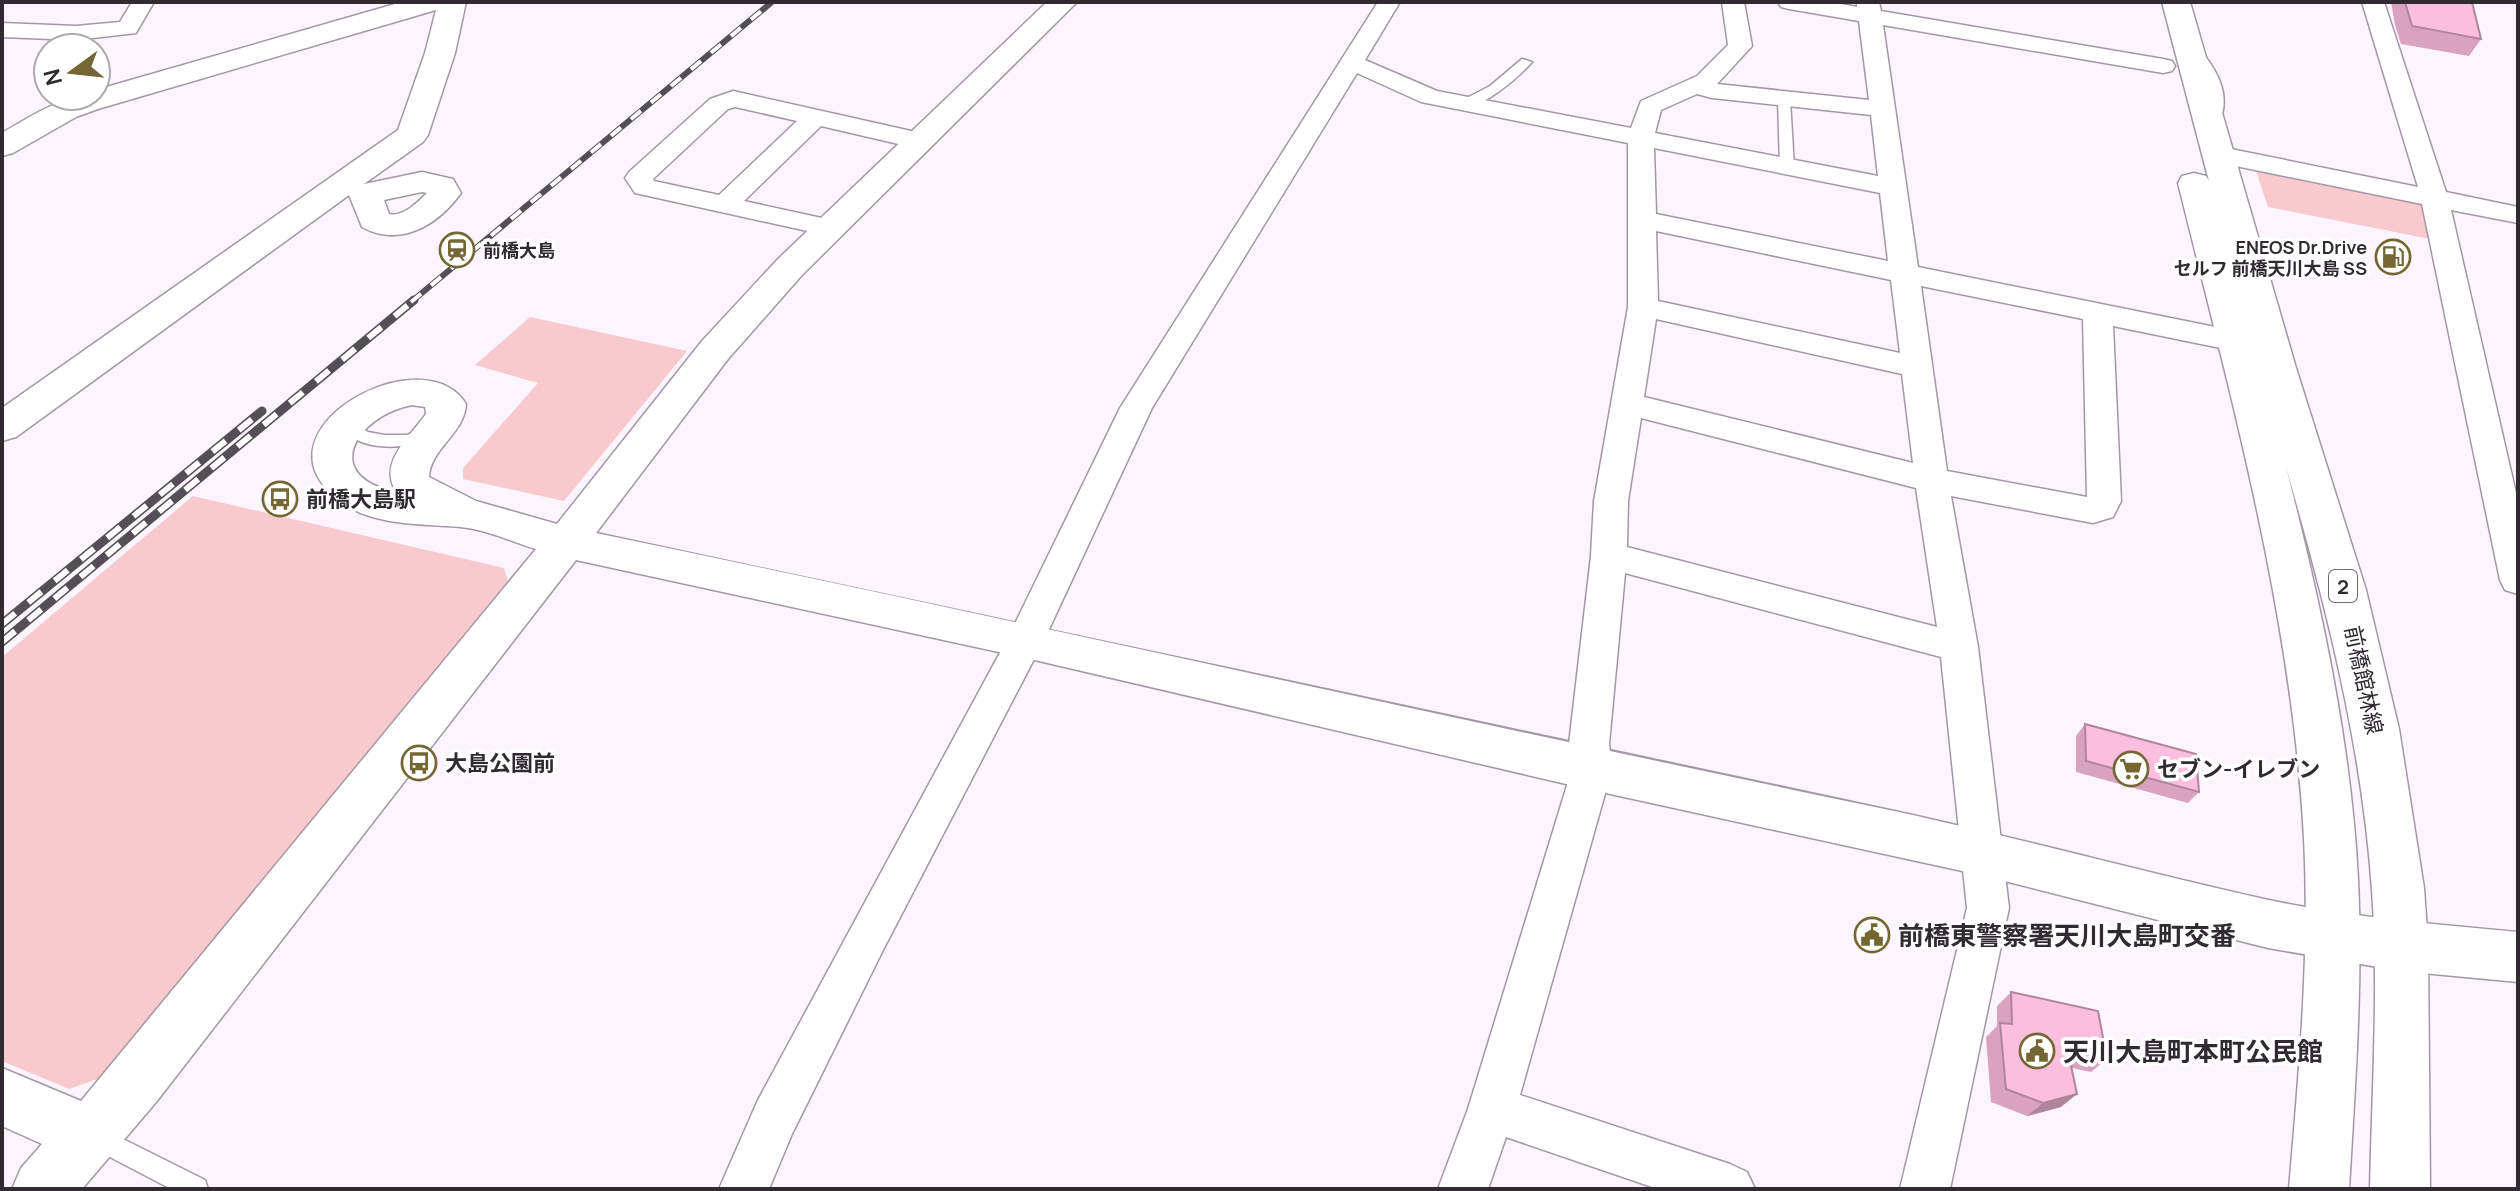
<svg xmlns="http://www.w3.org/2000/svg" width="2520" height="1191" font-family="Manrope,'Noto Sans JP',sans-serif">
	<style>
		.green { fill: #f8c9cd }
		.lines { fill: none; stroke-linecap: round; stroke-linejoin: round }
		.service-casing { stroke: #a397a6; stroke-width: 3 }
		.minor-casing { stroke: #a397a6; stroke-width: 3 }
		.tertiary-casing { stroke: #a397a6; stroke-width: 3 }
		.primary-casing { stroke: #a397a6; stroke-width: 3 }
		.service { fill: #fff; fill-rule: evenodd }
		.minor { fill: #fff; fill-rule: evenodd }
		.tertiary { fill: #fff; fill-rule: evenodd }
		.primary { fill: #fff; fill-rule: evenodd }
		.rail-far1-casing { stroke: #544e55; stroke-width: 6 }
		.rail-casing { stroke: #544e55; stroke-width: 9 }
		.rail-far1 { stroke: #fff; stroke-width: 4; stroke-dasharray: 13; stroke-linecap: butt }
		.rail { stroke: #fff; stroke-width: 6; stroke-dasharray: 17; stroke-linecap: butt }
		.wall { fill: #d9a3c0 }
		.shaded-wall { fill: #b0859c }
		.building { fill: #fcbedf; stroke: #b0859c; stroke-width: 2 }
		.labels { text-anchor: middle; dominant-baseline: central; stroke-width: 7; stroke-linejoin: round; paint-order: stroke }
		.far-poi-label { font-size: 18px; font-weight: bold; fill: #302b31; stroke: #fff; text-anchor: end }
		.shield { fill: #fff; stroke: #6e6b6f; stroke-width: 2 }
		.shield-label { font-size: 20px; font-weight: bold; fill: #302b31 }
		.poi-label { font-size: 22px; font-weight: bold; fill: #302b31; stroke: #fff; text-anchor: start }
		.street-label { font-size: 22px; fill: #302b31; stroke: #fff }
		.near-poi-label { font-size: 26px; font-weight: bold; fill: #302b31; stroke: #fff; text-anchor: start }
	</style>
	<rect width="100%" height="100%" fill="#fcf4fe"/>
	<g class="green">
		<path d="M 2265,168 L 2421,202 L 2430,239 L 2268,207 L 2256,171 Z"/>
		<path d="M 530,317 L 687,351 L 564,501 L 463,479 L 463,468 L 538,383 L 475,365 Z"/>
		<path d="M 193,496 L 504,568 L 508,581 L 98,1079 L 69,1089 L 2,1061 L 2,657 Z"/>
	</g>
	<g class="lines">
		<g class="service-casing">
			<g id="service">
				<path d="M 2193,51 L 2201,51 C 2220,74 2232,99 2217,127 L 2206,124 C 2218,98 2207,76 2191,54 Z"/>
				<path d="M 1522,59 L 1532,62 C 1518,78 1482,109 1461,107 L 1461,101 L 1490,86 Z"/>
				<path d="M 1784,95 L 1790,99 L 1794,167 L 1787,171 L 1780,167 L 1778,99 Z"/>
				<path d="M 346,418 L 368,432 L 384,435 L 407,435 L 427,428 L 435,434 L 433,438 C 403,450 359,453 338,424 L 340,420 Z"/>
				<path d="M 95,1125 L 205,1180 L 208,1189 L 171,1189 L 87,1145 L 83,1137 L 87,1129 Z"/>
			</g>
		</g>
		<g class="minor-casing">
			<g id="minor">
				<path d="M 132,2 L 154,2 L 136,33 L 76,40 L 2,37 L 2,23 L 76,26 L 120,22 Z"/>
				<path d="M 1378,2 L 1400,2 L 1365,60 L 1437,91 L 1631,128 L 1641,101 L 1697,76 L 1728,45 L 1722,2 L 1744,2 L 1752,46 L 1717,84 L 1869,100 L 1859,21 L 1789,9 L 1781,7 L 1778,2 L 1829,2 L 1857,7 L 1857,2 L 1879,2 L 1881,11 L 2163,59 L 2172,61 L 2175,66 L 2172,71 L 2163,73 L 1883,25 L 1918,267 L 2235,331 L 2246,334 L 2250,341 L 2246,348 L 2235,351 L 2113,326 L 2121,501 L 2113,517 L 2093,523 L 1951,496 L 1978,647 L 2009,908 L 1950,1189 L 1900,1189 L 1967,908 L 1941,657 L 1625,573 L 1609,744 L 1612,769 L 1520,1095 L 1730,1164 L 1747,1172 L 1755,1189 L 1658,1189 L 1506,1137 L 1488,1189 L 1438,1189 L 1468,1109 L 1572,769 L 1569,744 L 1591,556 L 1594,501 L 1628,307 L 1628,143 L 1421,102 L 1357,73 L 1152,408 L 1044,640 L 883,950 L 792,1134 L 769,1189 L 719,1189 L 758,1100 L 1009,636 L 1120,408 ZM 1697,94 L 1712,98 L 1871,115 L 1878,176 L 1655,133 L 1661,110 ZM 1654,148 L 1880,193 L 1888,261 L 1656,214 ZM 1656,231 L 1891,280 L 1900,353 L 1658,301 ZM 1921,286 L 2083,319 L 2087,497 L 1947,471 ZM 1656,319 L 1902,374 L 1913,463 L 1644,397 ZM 1641,418 L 1916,488 L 1937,627 L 1627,547 L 1628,501 Z"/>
				<path d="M 2362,2 L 2384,2 L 2446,192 L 2518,207 L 2518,223 L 2451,210 L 2518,502 L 2518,594 L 2505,590 L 2500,580 L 2422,204 L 2216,162 L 2207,160 L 2203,154 L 2207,148 L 2216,146 L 2418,187 Z"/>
				<path d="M 733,91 L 920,133 L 929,135 L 933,141 L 929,147 L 920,149 L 821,126 L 744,201 L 840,222 L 844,228 L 840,234 L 830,236 L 635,193 L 625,178 L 629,172 L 710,99 ZM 735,107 L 797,121 L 719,195 L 654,181 L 653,179 L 728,109 Z"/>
			</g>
		</g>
		<g class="tertiary-casing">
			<g id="tertiary">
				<path d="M 402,2 L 466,2 L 455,53 L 428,135 L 423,142 L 364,184 L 422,172 L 453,179 L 461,193 C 438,225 400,248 362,227 L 349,195 L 16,437 L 2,441 L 2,408 L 398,130 L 425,53 L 436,10 L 98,109 L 76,117 L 13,153 L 2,156 L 2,133 C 33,115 60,96 96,96 L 96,90 ZM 422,192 L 427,193 C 417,203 403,217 389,214 L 384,200 Z"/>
				<path d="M 1047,2 L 1077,2 L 802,275 L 728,359 L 596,533 C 1025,622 1451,719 1880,808 C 2008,835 2135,870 2264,899 C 2347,917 2433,924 2518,932 L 2518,982 L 2401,971 L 2268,948 L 1985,876 L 1592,790 L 1026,658 L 576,560 L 157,1101 L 82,1189 L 12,1189 L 21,1168 L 42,1144 L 2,1126 L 2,1068 L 81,1101 L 536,549 C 512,542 485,529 460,527 C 412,523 352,527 321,482 C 275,416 427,340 466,404 C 465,433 430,449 429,477 L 476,501 L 557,524 L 702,341 L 778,259 ZM 412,405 L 425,407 L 426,414 C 409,438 378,462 396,492 C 319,476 356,416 412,405 Z"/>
			</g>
		</g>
		<g class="primary-casing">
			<path id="primary" d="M 2162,2 L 2190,2 L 2296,368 L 2366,590 L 2399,729 L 2424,888 L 2428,946 L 2430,1189 L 2370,1189 C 2372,1090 2379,989 2372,890 C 2362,746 2326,605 2286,467 C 2320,601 2351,740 2358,879 C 2363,983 2355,1086 2349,1189 L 2289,1189 C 2299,1072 2310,955 2304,838 C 2292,616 2231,397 2178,183 L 2182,176 L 2194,173 L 2206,176 L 2209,181 Z"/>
		</g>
		<use href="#service" class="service"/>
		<use href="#minor" class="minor"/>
		<use href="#tertiary" class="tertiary"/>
		<use href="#primary" class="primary"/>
		<g class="rail-far1-casing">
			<path id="rail-far1" d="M 411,302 L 772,2"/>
		</g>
		<g class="rail-casing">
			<g id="rail">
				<path d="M 2,624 L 262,411"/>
				<path d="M 2,642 L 414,300"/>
			</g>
		</g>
		<use href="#rail-far1" class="rail-far1"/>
		<use href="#rail" class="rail"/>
	</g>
	<g class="wall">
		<path d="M 2391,2 L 2472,2 L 2481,39 L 2469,56 L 2401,44 L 2395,25 Z"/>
		<path d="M 2085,724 L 2199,792 L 2188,803 L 2076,772 L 2076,736 Z"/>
		<path d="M 2011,992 L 2107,1059 L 2091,1072 L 2072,1068 L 2061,1107 L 2027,1116 L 1991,1102 L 1986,1037 L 1997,1026 L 1997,1006 Z"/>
	</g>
	<path class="shaded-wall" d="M 2077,1094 L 2061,1107 L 2027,1116 L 2043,1103 Z"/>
	<g class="building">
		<path d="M 2405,2 L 2472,2 L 2481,39 L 2412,26 Z"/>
		<path d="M 2085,724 L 2196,754 L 2199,792 L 2086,761 Z"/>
		<path d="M 2011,992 L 2098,1011 L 2107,1059 L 2068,1051 L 2077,1094 L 2043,1103 L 2006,1089 L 2000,1023 L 2012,1024 Z"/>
	</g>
	<defs>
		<g id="station-ring" transform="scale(1.8)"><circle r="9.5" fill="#fff" stroke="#746734" stroke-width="1.5"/><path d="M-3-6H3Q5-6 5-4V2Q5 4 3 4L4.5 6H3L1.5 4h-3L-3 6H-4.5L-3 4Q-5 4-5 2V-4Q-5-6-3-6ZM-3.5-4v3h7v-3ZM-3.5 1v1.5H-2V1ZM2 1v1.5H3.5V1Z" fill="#746734"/></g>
		<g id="fuel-ring" transform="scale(1.8)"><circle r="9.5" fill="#fff" stroke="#746734" stroke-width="1.5"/><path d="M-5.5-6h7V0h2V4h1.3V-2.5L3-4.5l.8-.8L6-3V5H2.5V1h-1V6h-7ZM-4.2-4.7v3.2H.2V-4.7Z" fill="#746734"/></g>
		<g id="bus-ring" transform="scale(1.8)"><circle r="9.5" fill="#fff" stroke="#746734" stroke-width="1.5"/><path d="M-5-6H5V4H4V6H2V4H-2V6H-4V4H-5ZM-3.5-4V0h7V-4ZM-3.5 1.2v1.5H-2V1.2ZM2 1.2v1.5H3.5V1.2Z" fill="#746734"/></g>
		<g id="supermarket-ring" transform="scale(1.8)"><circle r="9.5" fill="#fff" stroke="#746734" stroke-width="1.5"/><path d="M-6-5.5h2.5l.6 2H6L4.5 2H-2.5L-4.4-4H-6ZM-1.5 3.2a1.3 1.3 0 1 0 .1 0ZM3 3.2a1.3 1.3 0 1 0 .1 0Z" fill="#746734"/></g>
		<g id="civic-ring" transform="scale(1.8)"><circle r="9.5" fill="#fff" stroke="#746734" stroke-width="1.5"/><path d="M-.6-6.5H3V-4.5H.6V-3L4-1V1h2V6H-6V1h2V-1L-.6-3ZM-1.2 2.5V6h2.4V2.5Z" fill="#746734"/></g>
	</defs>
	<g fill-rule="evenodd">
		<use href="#station-ring" x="457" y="250"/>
		<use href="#fuel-ring" x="2393" y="257"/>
		<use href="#bus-ring" x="280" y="499"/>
		<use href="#bus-ring" x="419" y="763"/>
		<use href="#supermarket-ring" x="2131" y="769"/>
		<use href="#civic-ring" x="1872" y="935"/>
		<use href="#civic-ring" x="2037" y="1051"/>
	</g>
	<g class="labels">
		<g class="far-poi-label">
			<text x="2367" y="247">ENEOS Dr.Drive<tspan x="2367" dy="21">セルフ 前橋天川大島 SS</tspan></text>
			<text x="483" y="250" text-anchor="start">前橋大島</text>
		</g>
		<rect class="shield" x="2329" y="570" width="28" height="32" rx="6"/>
		<g class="shield-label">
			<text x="2343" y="586">2</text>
		</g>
		<g class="poi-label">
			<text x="306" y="499">前橋大島駅</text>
			<text x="445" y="763">大島公園前</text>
			<text x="2157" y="769">セブン-イレブン</text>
		</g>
		<g class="street-label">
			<text transform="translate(2364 680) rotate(78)">前橋館林線</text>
		</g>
		<g class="near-poi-label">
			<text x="1898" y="935">前橋東警察署天川大島町交番</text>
			<text x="2063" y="1051">天川大島町本町公民館</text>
		</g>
	</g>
	<rect width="2520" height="1191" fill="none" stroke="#302b31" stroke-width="8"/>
	<g transform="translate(72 72) rotate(255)"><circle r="38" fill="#ffffff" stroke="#acaaad" stroke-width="2"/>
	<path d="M0-6L14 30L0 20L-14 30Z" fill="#746734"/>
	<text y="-12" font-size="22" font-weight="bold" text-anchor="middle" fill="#302b31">N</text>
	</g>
</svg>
